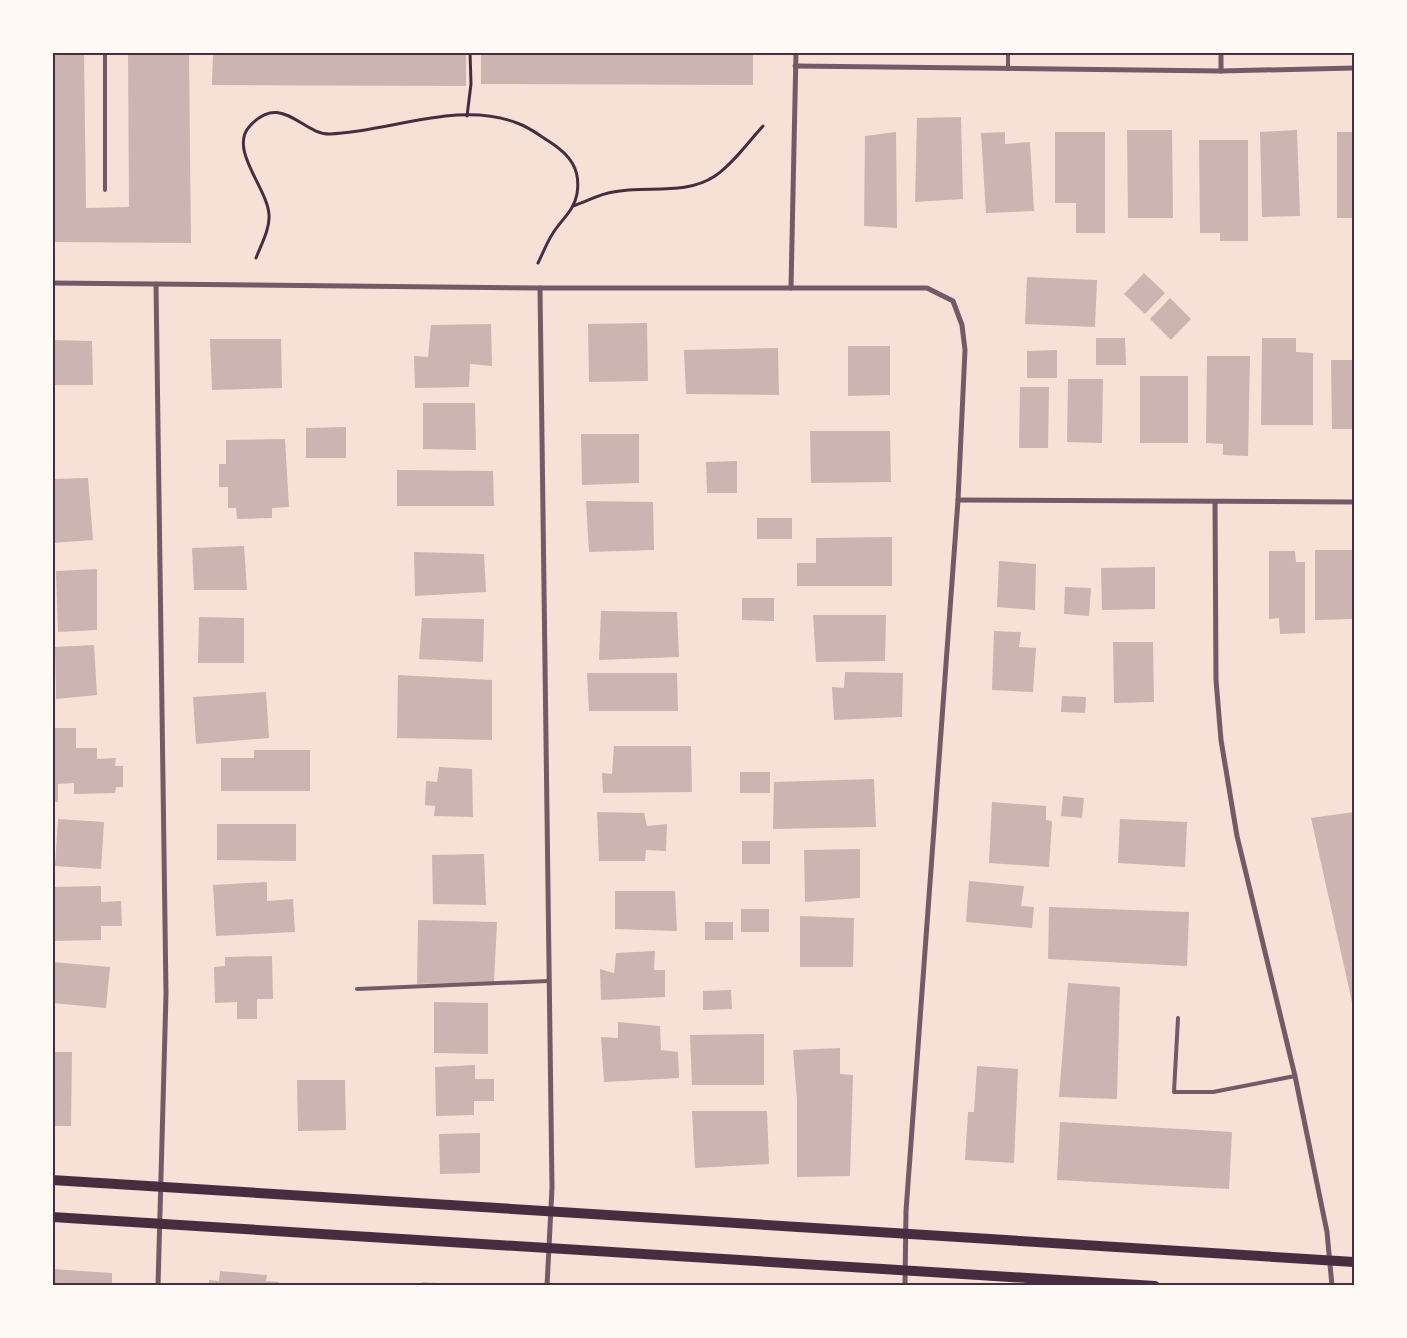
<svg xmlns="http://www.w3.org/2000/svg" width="1407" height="1338" font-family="'Nunito Sans',sans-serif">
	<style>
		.building { fill: #ccb4b1 }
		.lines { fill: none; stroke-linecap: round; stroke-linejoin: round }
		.path { stroke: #4a2c40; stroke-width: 3 }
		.service { stroke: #755966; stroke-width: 4 }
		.minor { stroke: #755966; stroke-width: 5 }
		.secondary { stroke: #4a2c40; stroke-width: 10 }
		.neatline { fill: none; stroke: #4a2c40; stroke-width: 2 }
	</style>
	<rect width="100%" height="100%" fill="#f7e1d7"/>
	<g class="building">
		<path d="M 52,52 L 84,52 L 86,208 L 129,207 L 128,52 L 189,52 L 191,243 L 52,242 Z"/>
		<path d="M 213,52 L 466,52 L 466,86 L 212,85 Z"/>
		<path d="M 481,52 L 753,52 L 753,85 L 481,84 Z"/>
		<path d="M 961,117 L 963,199 L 915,202 L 917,118 Z"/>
		<path d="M 1127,130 L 1172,130 L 1173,218 L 1128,218 Z"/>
		<path d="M 1297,130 L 1300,216 L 1262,217 L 1260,132 Z"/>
		<path d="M 896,132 L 897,228 L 864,226 L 865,136 Z"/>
		<path d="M 1005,132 L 1005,144 L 1030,142 L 1034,211 L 986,213 L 981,133 Z"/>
		<path d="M 1055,132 L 1105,132 L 1105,233 L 1076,233 L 1076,203 L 1055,203 Z"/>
		<rect x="1337" y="132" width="17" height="86"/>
		<path d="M 1199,140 L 1248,140 L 1248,241 L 1220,241 L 1220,233 L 1200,233 Z"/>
		<path d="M 1144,273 L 1165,293 L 1145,314 L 1124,294 Z"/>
		<path d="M 1027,277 L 1097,280 L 1095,327 L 1025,324 Z"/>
		<path d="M 1170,298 L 1191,319 L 1171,340 L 1150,319 Z"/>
		<path d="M 647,323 L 648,381 L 589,382 L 588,324 Z"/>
		<path d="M 491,324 L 492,366 L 470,364 L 469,387 L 415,388 L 414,356 L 428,357 L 431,325 Z"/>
		<path d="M 1096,338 L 1125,338 L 1126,365 L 1096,365 Z"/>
		<path d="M 1262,338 L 1296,338 L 1296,352 L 1313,353 L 1313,425 L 1261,425 Z"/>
		<path d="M 210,339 L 281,339 L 282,388 L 212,390 Z"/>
		<path d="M 52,340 L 92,341 L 93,385 L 52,385 Z"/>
		<path d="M 848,346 L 890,346 L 890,395 L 848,396 Z"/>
		<path d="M 778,348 L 779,395 L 686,394 L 684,350 Z"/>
		<path d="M 1057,350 L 1057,378 L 1027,378 L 1027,351 Z"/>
		<path d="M 1207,356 L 1250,356 L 1248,456 L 1223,455 L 1223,444 L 1206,443 Z"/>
		<path d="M 1331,360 L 1354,360 L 1354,429 L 1332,429 Z"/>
		<rect x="1140" y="376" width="48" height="67"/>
		<path d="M 1068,379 L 1103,379 L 1102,443 L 1067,442 Z"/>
		<path d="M 1020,387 L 1049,387 L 1048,448 L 1019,448 Z"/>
		<path d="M 423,403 L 475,403 L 476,450 L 423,449 Z"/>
		<path d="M 346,427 L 346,458 L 306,458 L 306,428 Z"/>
		<path d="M 810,431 L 890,431 L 891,482 L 811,483 Z"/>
		<path d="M 581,434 L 639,434 L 639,483 L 582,485 Z"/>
		<path d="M 285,439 L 289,507 L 272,508 L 272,518 L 237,519 L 236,508 L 228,508 L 228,487 L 219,487 L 219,464 L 226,464 L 226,440 Z"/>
		<path d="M 737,461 L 737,493 L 707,493 L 706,462 Z"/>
		<path d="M 397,470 L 493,471 L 494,506 L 397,506 Z"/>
		<path d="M 88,478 L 93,540 L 52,543 L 52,479 Z"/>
		<path d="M 586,501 L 653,502 L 654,550 L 589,552 Z"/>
		<rect x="757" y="518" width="35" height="21"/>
		<path d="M 892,537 L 892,586 L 797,586 L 797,563 L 816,563 L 816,538 Z"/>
		<path d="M 244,546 L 247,590 L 194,590 L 192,548 Z"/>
		<path d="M 1315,550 L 1354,550 L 1354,619 L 1315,620 Z"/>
		<path d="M 1269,551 L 1295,551 L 1296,562 L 1305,562 L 1305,633 L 1280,634 L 1279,618 L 1269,619 Z"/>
		<path d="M 414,552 L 484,554 L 486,592 L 415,596 Z"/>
		<path d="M 999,561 L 1036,564 L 1035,610 L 997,607 Z"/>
		<path d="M 1155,567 L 1155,609 L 1102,610 L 1101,568 Z"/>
		<path d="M 97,569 L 97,630 L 58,632 L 56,571 Z"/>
		<path d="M 1065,587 L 1091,588 L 1089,616 L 1064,614 Z"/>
		<path d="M 742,598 L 774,598 L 774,621 L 742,620 Z"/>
		<path d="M 601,611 L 677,612 L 679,657 L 599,660 Z"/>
		<path d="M 813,615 L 886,615 L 885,661 L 816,662 Z"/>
		<path d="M 199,617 L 244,618 L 244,663 L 198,663 Z"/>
		<path d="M 422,618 L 484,619 L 483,662 L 419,659 Z"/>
		<path d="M 994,631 L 1021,632 L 1019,647 L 1036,648 L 1033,692 L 992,690 Z"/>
		<path d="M 1113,642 L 1153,642 L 1154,702 L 1114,703 Z"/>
		<path d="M 94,645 L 97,695 L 56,699 L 55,647 Z"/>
		<path d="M 845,672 L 903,673 L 902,717 L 834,720 L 832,687 L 844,688 Z"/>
		<path d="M 587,673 L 677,673 L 678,711 L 589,711 Z"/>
		<path d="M 398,675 L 492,680 L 492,740 L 397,738 Z"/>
		<path d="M 266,692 L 269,738 L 196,744 L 193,697 Z"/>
		<path d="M 1062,696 L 1086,697 L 1085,713 L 1061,712 Z"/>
		<path d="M 52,728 L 76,728 L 76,748 L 97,748 L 97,759 L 116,758 L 115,766 L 123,766 L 123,787 L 116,787 L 115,793 L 74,794 L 74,783 L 58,784 L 58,802 L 52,802 Z"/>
		<path d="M 614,746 L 691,746 L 692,792 L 603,793 L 602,773 L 612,774 Z"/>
		<path d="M 254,750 L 310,750 L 310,791 L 221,791 L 221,758 L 254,758 Z"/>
		<path d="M 439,767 L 472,769 L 473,817 L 434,816 L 435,806 L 425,805 L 426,781 L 437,782 Z"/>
		<rect x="740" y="772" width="30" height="21"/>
		<path d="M 874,779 L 876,827 L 773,829 L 774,782 Z"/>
		<path d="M 1063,796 L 1084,798 L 1082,818 L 1061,816 Z"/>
		<path d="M 992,802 L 1046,806 L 1046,820 L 1052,821 L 1049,867 L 989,863 Z"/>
		<path d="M 597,812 L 644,813 L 647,826 L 667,824 L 666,851 L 646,850 L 645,861 L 599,861 Z"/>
		<path d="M 1354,812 L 1354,1011 L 1311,818 Z"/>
		<path d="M 58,819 L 104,822 L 101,869 L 55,866 Z"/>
		<path d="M 1120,819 L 1187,822 L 1185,867 L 1118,863 Z"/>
		<path d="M 217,824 L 296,824 L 296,861 L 217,860 Z"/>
		<rect x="742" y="841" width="28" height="23"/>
		<path d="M 860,849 L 860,898 L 805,902 L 804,850 Z"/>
		<path d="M 484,854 L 486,905 L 433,904 L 432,855 Z"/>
		<path d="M 969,881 L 1024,886 L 1021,906 L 1034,907 L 1032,928 L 966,922 Z"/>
		<path d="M 267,882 L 267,901 L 293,899 L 295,932 L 216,936 L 213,885 Z"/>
		<path d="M 101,886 L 101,902 L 121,901 L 122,926 L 101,926 L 101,940 L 52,941 L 52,887 Z"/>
		<path d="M 615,891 L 675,891 L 677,931 L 615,929 Z"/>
		<path d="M 1049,907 L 1189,912 L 1187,966 L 1048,959 Z"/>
		<rect x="741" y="909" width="28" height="23"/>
		<path d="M 800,916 L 854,918 L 853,967 L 800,967 Z"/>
		<path d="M 418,920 L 497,922 L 494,982 L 417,984 Z"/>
		<rect x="705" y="922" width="28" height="18"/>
		<path d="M 655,951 L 654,970 L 665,970 L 665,997 L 601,1000 L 600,969 L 614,973 L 616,953 Z"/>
		<path d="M 272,956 L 273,999 L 257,999 L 257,1019 L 237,1019 L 237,1002 L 215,1003 L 214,967 L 225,966 L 225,957 Z"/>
		<path d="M 52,962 L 110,967 L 106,1008 L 52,1003 Z"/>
		<path d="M 1068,983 L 1120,987 L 1117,1099 L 1059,1097 Z"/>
		<path d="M 731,990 L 732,1009 L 703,1010 L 703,991 Z"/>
		<path d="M 434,1002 L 488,1003 L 488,1054 L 434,1053 Z"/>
		<path d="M 618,1022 L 660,1026 L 661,1050 L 678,1052 L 679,1078 L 604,1082 L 601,1037 L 618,1038 Z"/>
		<path d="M 764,1034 L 764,1085 L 692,1085 L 690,1035 Z"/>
		<path d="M 840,1048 L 840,1074 L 853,1075 L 850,1176 L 797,1177 L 797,1099 L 793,1050 Z"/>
		<path d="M 52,1052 L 72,1052 L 71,1126 L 52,1126 Z"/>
		<path d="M 475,1065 L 475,1079 L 494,1079 L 494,1101 L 474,1101 L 474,1115 L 436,1116 L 435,1067 Z"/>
		<path d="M 977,1066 L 1018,1069 L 1014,1163 L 965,1160 L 968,1112 L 974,1112 Z"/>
		<path d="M 297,1080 L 345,1080 L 346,1130 L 298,1131 Z"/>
		<path d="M 692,1111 L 767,1111 L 769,1164 L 695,1168 Z"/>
		<path d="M 1060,1122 L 1232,1132 L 1229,1189 L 1057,1180 Z"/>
		<path d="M 480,1133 L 480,1173 L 440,1174 L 439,1134 Z"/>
		<path d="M 52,1269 L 112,1273 L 112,1286 L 52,1286 Z"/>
		<path d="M 220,1271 L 267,1275 L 266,1281 L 279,1282 L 279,1286 L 209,1286 L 209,1280 L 219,1281 Z"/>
		<path d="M 422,1282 L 456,1284 L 456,1286 L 422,1286 Z"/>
	</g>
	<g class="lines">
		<g class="path">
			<path d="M 467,116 L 471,84 L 470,52"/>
			<path d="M 573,206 C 586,202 599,194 613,192 C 646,185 685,196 715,176 C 733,164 748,142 763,126"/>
			<path d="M 256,258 C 261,245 270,229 269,215 C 268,189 229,150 249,127 C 281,90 302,135 330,134 C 390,132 458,100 517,123 C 529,127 539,135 550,142 C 570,155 581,169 577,194 C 574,211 561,220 553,233 C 547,242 543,253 538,263"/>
		</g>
		<g class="service">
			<path d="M 105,52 L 105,190"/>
			<path d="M 1008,52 L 1008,69"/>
			<path d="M 357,989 L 548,981"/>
			<path d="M 1178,1018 L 1174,1092 L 1213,1092 L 1295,1076"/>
		</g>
		<g class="minor">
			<path d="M 1221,52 L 1221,71"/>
			<path d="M 795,66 L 1221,71 L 1354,68"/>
			<path d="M 52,283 L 540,288 L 927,288 L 953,301 L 962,325 L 965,350 L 958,500 L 906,1211 L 905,1286"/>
			<path d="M 156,284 L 166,994 L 158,1286"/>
			<path d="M 540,288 L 552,1188 L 547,1286"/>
			<path d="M 791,288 L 796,52"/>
			<path d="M 958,500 L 1354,502"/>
			<path d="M 1215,502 L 1216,680 L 1221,740 L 1237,836 L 1295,1076 L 1327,1232 L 1332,1286"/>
		</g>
		<g class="secondary">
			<path d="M 52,1180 L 1354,1262"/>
			<path d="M 52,1217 L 1155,1286"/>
		</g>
	</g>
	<rect width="1407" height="1338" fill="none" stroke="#fffaf5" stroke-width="108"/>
	<rect x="54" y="54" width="1299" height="1230" class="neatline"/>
</svg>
